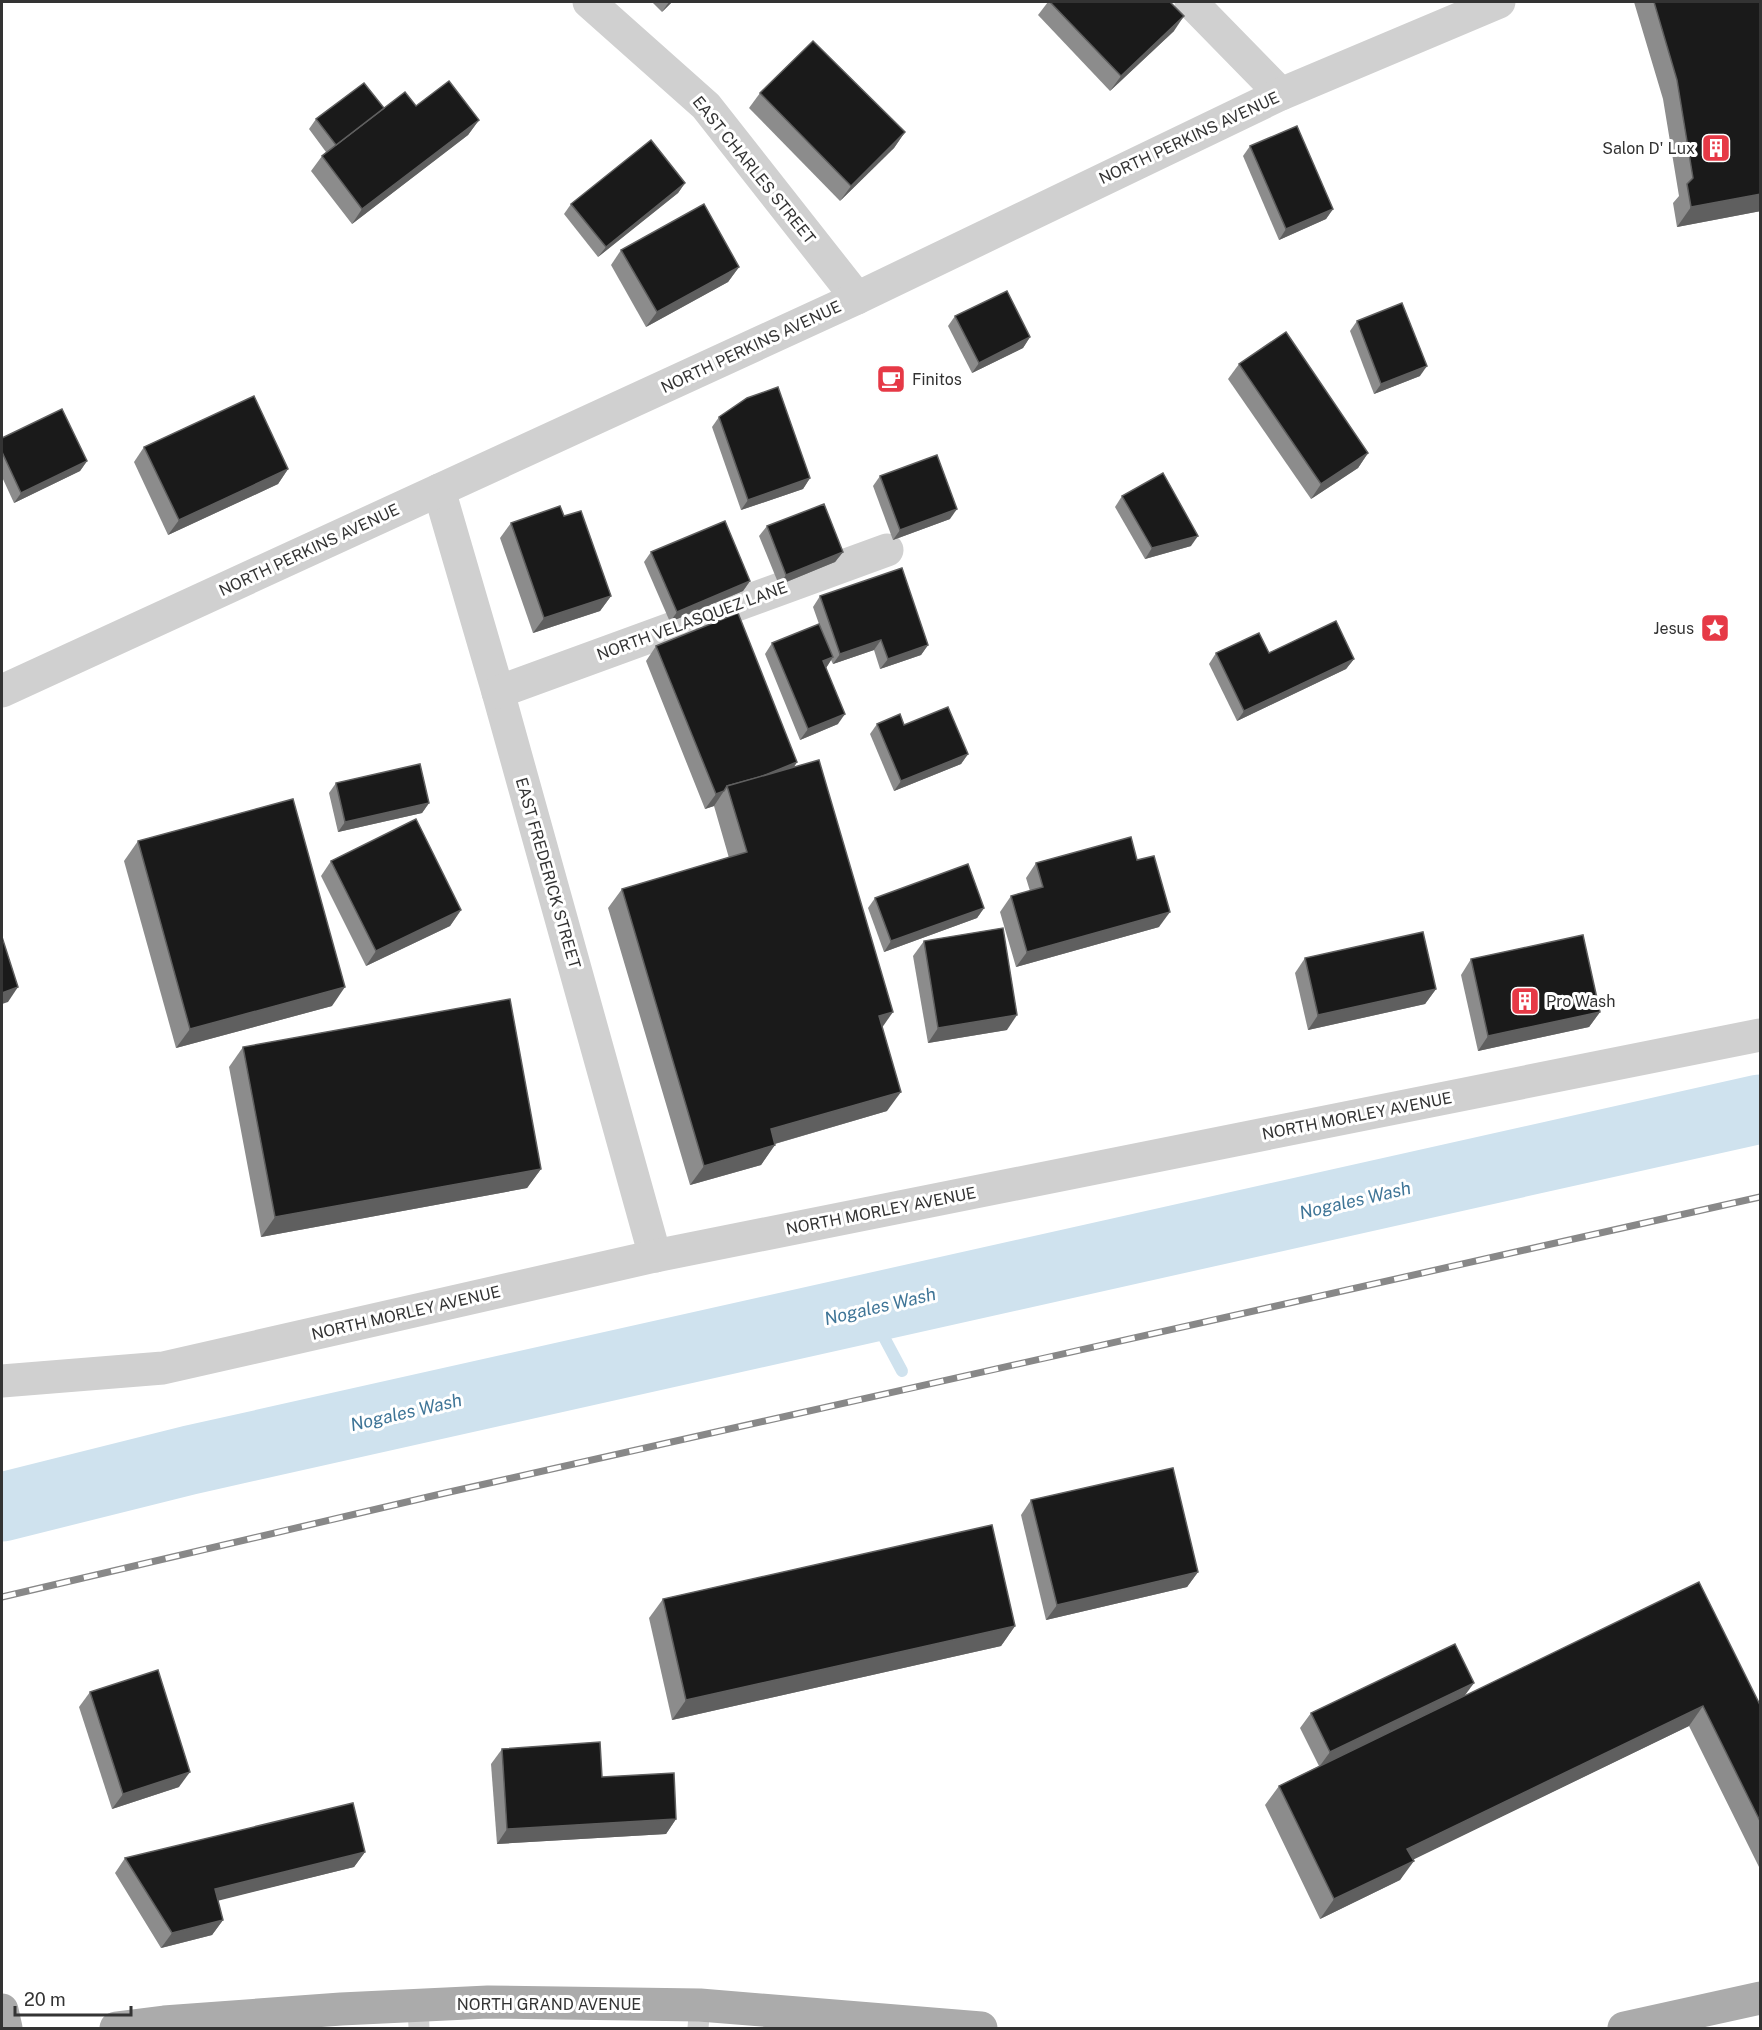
<svg xmlns="http://www.w3.org/2000/svg" width="1762" height="2030" font-family="'Public Sans',sans-serif">
	<style>
		.lines { fill: none; stroke-linecap: round; stroke-linejoin: round }
		.stream { stroke: #cfe2ee; stroke-width: 12 }
		.river { stroke: #cfe2ee; stroke-width: 69 }
		.lane { stroke: #d0d0d0; stroke-width: 21 }
		.street { stroke: #d0d0d0; stroke-width: 33 }
		.primary { stroke: #ababab; stroke-width: 33 }
		.rail-casing { stroke: #888; stroke-width: 7 }
		.rail { stroke: #fff; stroke-width: 4.5; stroke-dasharray: 14; stroke-linecap: butt }
		.wall { fill: #8c8c8c }
		.shaded-wall { fill: #5f5f5f }
		.building { fill: #1a1a1a; stroke: #5f5f5f; stroke-width: 1.5 }
		.labels { text-anchor: middle; dominant-baseline: central; stroke-width: 6; stroke-linejoin: round; paint-order: stroke }
		.street-label { font-size: 16px; fill: #333; stroke: #fff }
		.poi-label { font-size: 16px; fill: #333; stroke: #fff; text-anchor: end }
		.water-label { font-size: 18px; font-style: italic; fill: #3f7597; stroke: #fff }
	</style>
	<rect width="100%" height="100%" fill="#fff"/>
	<g class="lines">
		<path class="stream" d="M 869,1309 L 902,1371"/>
		<path class="river" d="M 2,1507 L 190,1460 L 1760,1109"/>
		<g class="lane">
			<path d="M 418,2005 L 419,2028"/>
			<path d="M 698,2028 L 700,2005"/>
		</g>
		<g class="street">
			<path d="M 589,2 L 706,106 L 857,298"/>
			<path d="M 1191,2 L 1281,94"/>
			<path d="M 439,490 L 498,692 L 655,1256"/>
			<path d="M 2,691 L 857,298 L 1281,94 L 1499,2"/>
			<path d="M 498,692 L 887,550"/>
			<path d="M 2,1381 L 163,1368 L 655,1256 L 1760,1035"/>
		</g>
		<g class="primary">
			<path d="M 2,2010 L 6,2028"/>
			<path d="M 116,2028 L 164,2022 L 341,2009 L 488,2002 L 700,2005 L 981,2028"/>
			<path d="M 1624,2028 L 1760,1998"/>
		</g>
		<g class="rail-casing">
			<path id="rail" d="M 2,1597 L 445,1493 L 1760,1197"/>
		</g>
		<use href="#rail" class="rail"/>
	</g>
	<g class="wall">
		<path d="M 652,2 L 672,2 L 662,12 Z"/>
		<path d="M 1048,2 L 1170,2 L 1174,31 L 1110,91 L 1038,15 Z"/>
		<path d="M 1634,2 L 1761,2 L 1761,211 L 1677,227 L 1673,203 L 1679,196 L 1663,99 Z"/>
		<path d="M 760,93 L 905,132 L 894,148 L 840,201 L 749,108 Z"/>
		<path d="M 416,106 L 479,120 L 468,135 L 352,224 L 311,171 L 322,156 L 326,152 L 309,129 L 316,119 L 384,108 Z"/>
		<path d="M 1250,146 L 1333,209 L 1326,219 L 1279,240 L 1243,156 Z"/>
		<path d="M 685,183 L 678,193 L 598,257 L 564,214 L 571,204 Z"/>
		<path d="M 621,250 L 739,267 L 728,282 L 646,327 L 611,265 Z"/>
		<path d="M 955,316 L 1030,337 L 1023,348 L 972,373 L 948,326 Z"/>
		<path d="M 1357,321 L 1420,376 L 1374,394 L 1350,331 Z"/>
		<path d="M 1239,364 L 1368,453 L 1358,468 L 1311,499 L 1228,379 Z"/>
		<path d="M 719,417 L 810,478 L 803,489 L 741,510 L 712,427 Z"/>
		<path d="M 2,438 L 87,461 L 80,471 L 14,503 L 2,477 Z"/>
		<path d="M 144,447 L 288,469 L 278,484 L 168,535 L 134,462 Z"/>
		<path d="M 880,476 L 950,519 L 893,540 L 873,486 Z"/>
		<path d="M 1122,496 L 1191,546 L 1145,559 L 1115,507 Z"/>
		<path d="M 511,523 L 611,596 L 600,611 L 533,633 L 500,538 Z"/>
		<path d="M 767,526 L 843,552 L 835,562 L 779,585 L 759,536 Z"/>
		<path d="M 651,552 L 750,581 L 743,591 L 670,622 L 644,562 Z"/>
		<path d="M 820,596 L 928,645 L 921,655 L 880,669 L 874,650 L 833,664 L 831,660 L 826,668 L 838,724 L 800,740 L 765,654 L 772,643 L 819,624 L 813,607 Z"/>
		<path d="M 656,646 L 797,762 L 794,767 L 882,1027 L 887,1111 L 775,1144 L 761,1165 L 690,1185 L 608,908 L 622,889 L 729,858 L 714,806 L 705,809 L 646,661 Z"/>
		<path d="M 1216,653 L 1269,653 L 1354,659 L 1346,669 L 1237,721 L 1209,664 Z"/>
		<path d="M 877,724 L 904,725 L 968,754 L 961,764 L 894,791 L 870,734 Z"/>
		<path d="M 336,783 L 429,803 L 422,813 L 338,832 L 329,793 Z"/>
		<path d="M 138,841 L 332,1006 L 176,1048 L 124,861 Z"/>
		<path d="M 1137,860 L 1159,927 L 1016,967 L 1000,912 L 1011,896 L 1030,891 L 1026,878 L 1036,863 Z"/>
		<path d="M 331,861 L 461,910 L 450,926 L 366,966 L 321,876 Z"/>
		<path d="M 875,898 L 984,908 L 977,918 L 884,952 L 868,908 Z"/>
		<path d="M 924,941 L 1007,1030 L 928,1043 L 913,956 Z"/>
		<path d="M 1305,958 L 1436,989 L 1425,1004 L 1308,1030 L 1295,973 Z"/>
		<path d="M 1471,959 L 1600,1012 L 1589,1027 L 1478,1051 L 1461,975 Z"/>
		<path d="M 243,1047 L 541,1169 L 527,1188 L 261,1237 L 229,1067 Z"/>
		<path d="M 1031,1500 L 1198,1572 L 1187,1587 L 1046,1620 L 1021,1515 Z"/>
		<path d="M 663,1599 L 1015,1626 L 1001,1646 L 672,1720 L 649,1618 Z"/>
		<path d="M 90,1692 L 179,1787 L 112,1809 L 79,1707 Z"/>
		<path d="M 1465,1696 L 1761,1707 L 1761,1871 L 1689,1726 L 1413,1859 L 1400,1880 L 1320,1919 L 1265,1805 L 1279,1786 L 1319,1766 L 1300,1728 L 1311,1713 Z"/>
		<path d="M 502,1749 L 602,1777 L 676,1819 L 666,1834 L 497,1844 L 491,1764 Z"/>
		<path d="M 365,1852 L 354,1867 L 218,1900 L 223,1920 L 212,1935 L 161,1948 L 115,1873 L 125,1858 Z"/>
	</g>
	<g class="shaded-wall">
		<path d="M 669,2 L 672,2 L 662,12 Z"/>
		<path d="M 1184,16 L 1174,31 L 1110,91 L 1121,76 Z"/>
		<path d="M 479,120 L 468,135 L 352,224 L 362,209 Z"/>
		<path d="M 905,132 L 894,148 L 840,201 L 851,186 Z"/>
		<path d="M 685,183 L 678,193 L 598,257 L 606,247 Z"/>
		<path d="M 1761,194 L 1761,211 L 1677,227 L 1691,207 Z"/>
		<path d="M 1333,209 L 1326,219 L 1279,240 L 1286,229 Z"/>
		<path d="M 739,267 L 728,282 L 646,327 L 657,312 Z"/>
		<path d="M 1030,337 L 1023,348 L 972,373 L 979,363 Z"/>
		<path d="M 1427,366 L 1420,376 L 1374,394 L 1381,384 Z"/>
		<path d="M 1368,453 L 1358,468 L 1311,499 L 1321,484 Z"/>
		<path d="M 87,461 L 80,471 L 14,503 L 21,493 Z"/>
		<path d="M 288,469 L 278,484 L 168,535 L 179,520 Z"/>
		<path d="M 810,478 L 803,489 L 741,510 L 748,500 Z"/>
		<path d="M 957,509 L 950,519 L 893,540 L 900,530 Z"/>
		<path d="M 1198,536 L 1191,546 L 1145,559 L 1152,548 Z"/>
		<path d="M 843,552 L 835,562 L 779,585 L 786,575 Z"/>
		<path d="M 750,581 L 743,591 L 670,622 L 677,612 Z"/>
		<path d="M 611,596 L 600,611 L 533,633 L 544,618 Z"/>
		<path d="M 881,640 L 874,650 L 833,664 L 840,654 Z"/>
		<path d="M 928,645 L 921,655 L 880,669 L 888,659 Z"/>
		<path d="M 833,657 L 826,668 L 823,661 Z"/>
		<path d="M 1354,659 L 1346,669 L 1237,721 L 1244,711 Z"/>
		<path d="M 845,714 L 838,724 L 800,740 L 808,729 Z"/>
		<path d="M 968,754 L 961,764 L 894,791 L 901,781 Z"/>
		<path d="M 797,762 L 787,777 L 728,789 Z"/>
		<path d="M 724,791 L 714,806 L 705,809 L 716,794 Z"/>
		<path d="M 429,803 L 422,813 L 338,832 L 345,822 Z"/>
		<path d="M 984,908 L 977,918 L 884,952 L 891,941 Z"/>
		<path d="M 461,910 L 450,926 L 366,966 L 376,951 Z"/>
		<path d="M 1170,912 L 1159,927 L 1016,967 L 1027,952 Z"/>
		<path d="M 18,987 L 8,1002 L 2,1004 L 2,993 Z"/>
		<path d="M 345,987 L 332,1006 L 176,1048 L 190,1029 Z"/>
		<path d="M 1436,989 L 1425,1004 L 1308,1030 L 1318,1015 Z"/>
		<path d="M 893,1012 L 879,1032 L 879,1016 Z"/>
		<path d="M 1600,1012 L 1589,1027 L 1478,1051 L 1488,1036 Z"/>
		<path d="M 1017,1015 L 1007,1030 L 928,1043 L 938,1028 Z"/>
		<path d="M 901,1092 L 887,1111 L 757,1149 L 771,1129 Z"/>
		<path d="M 775,1145 L 761,1165 L 690,1185 L 704,1166 Z"/>
		<path d="M 541,1169 L 527,1188 L 261,1237 L 275,1217 Z"/>
		<path d="M 1198,1572 L 1187,1587 L 1046,1620 L 1057,1605 Z"/>
		<path d="M 1015,1626 L 1001,1646 L 672,1720 L 686,1700 Z"/>
		<path d="M 1474,1683 L 1463,1698 L 1319,1767 L 1330,1752 Z"/>
		<path d="M 1703,1706 L 1689,1726 L 1394,1869 L 1407,1849 Z"/>
		<path d="M 190,1772 L 179,1787 L 112,1809 L 123,1794 Z"/>
		<path d="M 676,1819 L 666,1834 L 497,1844 L 507,1829 Z"/>
		<path d="M 365,1852 L 354,1867 L 205,1904 L 215,1889 Z"/>
		<path d="M 1414,1861 L 1400,1880 L 1320,1919 L 1334,1899 Z"/>
		<path d="M 223,1920 L 212,1935 L 161,1948 L 172,1933 Z"/>
	</g>
	<g class="building">
		<path d="M 1050,2 L 1170,2 L 1184,16 L 1121,76 Z"/>
		<path d="M 1654,2 L 1761,2 L 1761,194 L 1691,207 L 1687,184 L 1693,178 L 1677,80 Z"/>
		<path d="M 813,41 L 905,132 L 851,186 L 760,93 Z"/>
		<path d="M 449,81 L 479,120 L 362,209 L 322,156 L 405,92 L 416,106 Z"/>
		<path d="M 364,83 L 384,108 L 336,145 L 316,119 Z"/>
		<path d="M 1297,126 L 1333,209 L 1286,229 L 1250,146 Z"/>
		<path d="M 651,140 L 685,183 L 606,247 L 571,204 Z"/>
		<path d="M 704,204 L 739,267 L 657,312 L 621,250 Z"/>
		<path d="M 1007,291 L 1030,337 L 979,363 L 955,316 Z"/>
		<path d="M 1402,303 L 1427,366 L 1381,384 L 1357,321 Z"/>
		<path d="M 1286,332 L 1368,453 L 1321,484 L 1239,364 Z"/>
		<path d="M 778,387 L 810,478 L 748,500 L 719,417 L 747,398 Z"/>
		<path d="M 254,396 L 288,469 L 179,520 L 144,447 Z"/>
		<path d="M 62,409 L 87,461 L 21,493 L 2,452 L 2,438 Z"/>
		<path d="M 937,455 L 957,509 L 900,530 L 880,476 Z"/>
		<path d="M 1163,473 L 1198,536 L 1152,548 L 1122,496 Z"/>
		<path d="M 824,504 L 843,552 L 786,575 L 767,526 Z"/>
		<path d="M 560,506 L 564,516 L 581,511 L 611,596 L 544,618 L 511,523 Z"/>
		<path d="M 725,521 L 750,581 L 677,612 L 651,552 Z"/>
		<path d="M 902,568 L 928,645 L 888,659 L 881,640 L 840,654 L 820,596 Z"/>
		<path d="M 738,613 L 797,762 L 760,777 L 727,786 L 724,791 L 716,794 L 656,646 Z"/>
		<path d="M 1336,621 L 1354,659 L 1244,711 L 1216,653 L 1259,633 L 1269,653 Z"/>
		<path d="M 819,624 L 833,657 L 823,661 L 845,714 L 808,729 L 772,643 Z"/>
		<path d="M 948,707 L 968,754 L 901,781 L 877,724 L 900,714 L 904,725 Z"/>
		<path d="M 819,760 L 893,1012 L 879,1016 L 901,1092 L 771,1129 L 775,1145 L 704,1166 L 622,889 L 747,852 L 727,786 Z"/>
		<path d="M 420,764 L 429,803 L 345,822 L 336,783 Z"/>
		<path d="M 293,799 L 345,987 L 190,1029 L 138,841 Z"/>
		<path d="M 416,819 L 461,910 L 376,951 L 331,861 Z"/>
		<path d="M 1131,837 L 1137,860 L 1154,856 L 1170,912 L 1027,952 L 1011,896 L 1043,887 L 1036,863 Z"/>
		<path d="M 968,864 L 984,908 L 891,941 L 875,898 Z"/>
		<path d="M 1003,928 L 1017,1015 L 938,1028 L 924,941 Z"/>
		<path d="M 1423,932 L 1436,989 L 1318,1015 L 1305,958 Z"/>
		<path d="M 1583,935 L 1600,1012 L 1488,1036 L 1471,959 Z"/>
		<path d="M 2,937 L 18,987 L 2,993 Z"/>
		<path d="M 510,999 L 541,1169 L 275,1217 L 243,1047 Z"/>
		<path d="M 1173,1468 L 1198,1572 L 1057,1605 L 1031,1500 Z"/>
		<path d="M 992,1525 L 1015,1626 L 686,1700 L 663,1599 Z"/>
		<path d="M 1699,1582 L 1761,1707 L 1761,1823 L 1703,1706 L 1407,1849 L 1414,1861 L 1334,1899 L 1279,1786 Z"/>
		<path d="M 1455,1644 L 1474,1683 L 1330,1752 L 1311,1713 Z"/>
		<path d="M 158,1670 L 190,1772 L 123,1794 L 90,1692 Z"/>
		<path d="M 600,1742 L 602,1777 L 674,1773 L 676,1819 L 507,1829 L 502,1749 Z"/>
		<path d="M 353,1803 L 365,1852 L 215,1889 L 223,1920 L 172,1933 L 125,1858 Z"/>
	</g>
	<defs>
		<g id="building-square" transform="scale(1.5)"><rect x="-9" y="-9" width="18" height="18" rx="4" fill="#e63946" stroke="#fff"/><path d="M-4-6H4V6H1V3H-1V6H-4ZM-2.5-4.3h1.7v1.8h-1.7ZM.8-4.3h1.7v1.8H.8ZM-2.5-1h1.7V.8h-1.7ZM.8-1h1.7V.8H.8Z" fill="#fff"/></g>
		<g id="cafe-square" transform="scale(1.5)"><rect x="-9" y="-9" width="18" height="18" rx="4" fill="#e63946" stroke="#fff"/><path d="M-5.5-4.5H6V0H3Q3 3.5 0 3.5H-2.5Q-5.5 3.5-5.5 0ZM3-3.2v2h1.7v-2ZM-6 4.5H4V6H-6Z" fill="#fff"/></g>
		<g id="sight-square" transform="scale(1.5)"><rect x="-9" y="-9" width="18" height="18" rx="4" fill="#e63946" stroke="#fff"/><path d="M0-6L1.8-2.2L6-1.7L2.9 1.2L3.7 5.4L0 3.3L-3.7 5.4L-2.9 1.2L-6-1.7L-1.8-2.2Z" fill="#fff"/></g>
	</defs>
	<g fill-rule="evenodd">
		<use href="#building-square" x="1716" y="148"/>
		<use href="#cafe-square" x="891" y="379"/>
		<use href="#sight-square" x="1715" y="628"/>
		<use href="#building-square" x="1525" y="1001"/>
	</g>
	<g class="labels">
		<g class="street-label">
			<text transform="translate(1189 138) rotate(-25)">NORTH PERKINS AVENUE</text>
			<text transform="translate(754 170) rotate(51)">EAST CHARLES STREET</text>
			<text transform="translate(751 347) rotate(-25)">NORTH PERKINS AVENUE</text>
			<text transform="translate(309 550) rotate(-25)">NORTH PERKINS AVENUE</text>
			<text transform="translate(692 621) rotate(-20)">NORTH VELASQUEZ LANE</text>
			<text transform="translate(548 873) rotate(74)">EAST FREDERICK STREET</text>
			<text transform="translate(1357 1116) rotate(-11)">NORTH MORLEY AVENUE</text>
			<text transform="translate(881 1211) rotate(-11)">NORTH MORLEY AVENUE</text>
			<text transform="translate(406 1313) rotate(-13)">NORTH MORLEY AVENUE</text>
			<text x="549" y="2004">NORTH GRAND AVENUE</text>
		</g>
		<g class="poi-label">
			<text x="1695" y="148">Salon D' Lux</text>
			<text x="912" y="379" text-anchor="start">Finitos</text>
			<text x="1694" y="628">Jesus</text>
			<text x="1546" y="1001" text-anchor="start">Pro Wash</text>
		</g>
		<g class="water-label">
			<text transform="translate(1355 1200) rotate(-13)">Nogales Wash</text>
			<text transform="translate(880 1306) rotate(-13)">Nogales Wash</text>
			<text transform="translate(406 1412) rotate(-13)">Nogales Wash</text>
		</g>
	</g>
	<rect width="1762" height="2030" fill="none" stroke="#333333" stroke-width="6"/>
	<path d="M15 2006v9h116v-9" fill="none" stroke="#333333" stroke-width="3"/>
	<text x="24" y="2006" font-size="18" fill="#333333" stroke="#ffffff" stroke-width="4.5" paint-order="stroke">20 m</text>
</svg>
